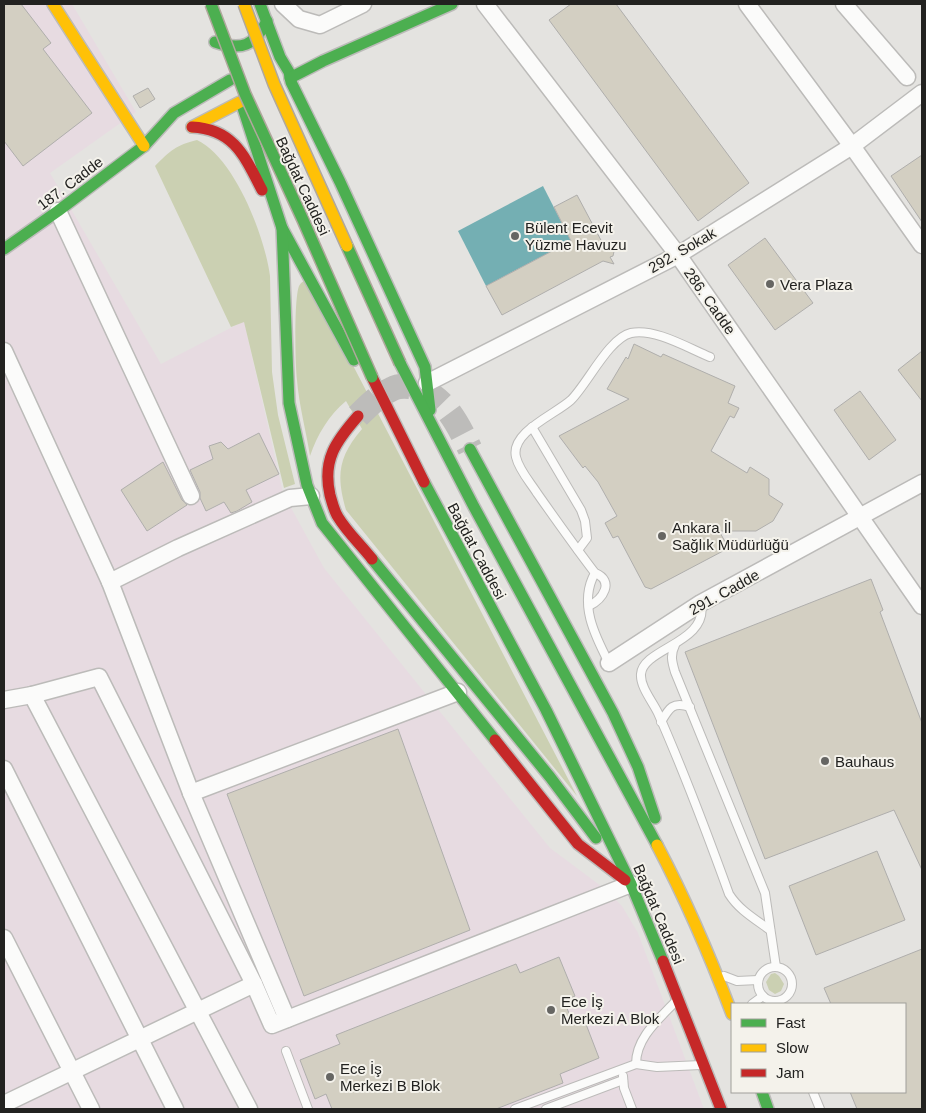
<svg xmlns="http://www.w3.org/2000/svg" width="926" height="1113" font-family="Arial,sans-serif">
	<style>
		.industrial { fill: #e7dbe1 }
		.green { fill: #cbd0b2 }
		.water { fill: #74afb3 }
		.building { fill: #d3cfc2; stroke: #afaeac }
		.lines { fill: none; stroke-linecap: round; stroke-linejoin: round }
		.primary-tunnel { stroke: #bdbcba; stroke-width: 25; stroke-dasharray: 25 12; stroke-linecap: butt }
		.lane-casing { stroke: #bcbbb9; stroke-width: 10 }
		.street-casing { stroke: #bcbbb9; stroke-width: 19 }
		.fast-casing { stroke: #bcbbb9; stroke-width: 14 }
		.slow-casing { stroke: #bcbbb9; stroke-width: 14 }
		.jam-casing { stroke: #bcbbb9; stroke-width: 14 }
		.lane { stroke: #fbfbfa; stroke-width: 8 }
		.street { stroke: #fbfbfa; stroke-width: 16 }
		.fast { stroke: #4caf50; stroke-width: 11 }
		.slow { stroke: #ffc107; stroke-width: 11 }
		.jam { stroke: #c62828; stroke-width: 11 }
		.fast-bridge-casing { stroke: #b0a89d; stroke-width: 14; stroke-linecap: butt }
		.slow-bridge-casing { stroke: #b0a89d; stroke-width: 14; stroke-linecap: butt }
		.fast-bridge { stroke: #4caf50; stroke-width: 11 }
		.slow-bridge { stroke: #ffc107; stroke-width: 11 }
		.poi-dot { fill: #666663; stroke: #f4f2eb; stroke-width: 2 }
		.labels { text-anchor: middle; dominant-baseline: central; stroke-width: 4; stroke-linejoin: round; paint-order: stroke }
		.street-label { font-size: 15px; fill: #222220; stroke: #f4f2eb }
		.poi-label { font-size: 15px; fill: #222220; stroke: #f4f2eb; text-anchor: start }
	</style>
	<rect width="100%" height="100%" fill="#e4e3e0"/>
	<path class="industrial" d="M 4,4 L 72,4 L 136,112 L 50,173 L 161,364 L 244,321 L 283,493 L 324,568 L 550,848 L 605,889 L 622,906 L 638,933 L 704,1109 L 4,1109 Z"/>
	<g class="green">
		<path d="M 197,140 C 235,158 265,237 270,276 L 272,372 L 278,415 L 295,484 L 284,488 L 244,322 L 231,327 L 155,166 C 170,151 176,145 197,140 Z"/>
		<path d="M 308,279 L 577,796 L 346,510 C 336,476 338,457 362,429 L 346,401 C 329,415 317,435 310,456 C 306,431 299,405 297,380 C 295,363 294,299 299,286 C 301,282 304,281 308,279 Z"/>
		<path d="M 775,973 L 779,976 L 784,984 L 781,991 L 775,994 L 769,990 L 766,982 L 771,974 Z"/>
	</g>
	<path class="water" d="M 543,186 L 571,241 L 486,286 L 458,231 Z"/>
	<g class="building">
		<path d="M 4,4 L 21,4 L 51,43 L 43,49 L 92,113 L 23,166 L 4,141 Z"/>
		<path d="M 571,4 L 616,4 L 749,183 L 698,221 L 549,20 Z"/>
		<path d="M 148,88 L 155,99 L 140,108 L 133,96 Z"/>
		<path d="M 922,155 L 922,222 L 891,176 Z"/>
		<path d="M 577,195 L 603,244 L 615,247 L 613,256 L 610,257 L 614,264 L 603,261 L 502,315 L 486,286 L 571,241 L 554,207 Z"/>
		<path d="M 765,238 L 813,303 L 775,330 L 728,265 Z"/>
		<path d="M 634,344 L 661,357 L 663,354 L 735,386 L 728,403 L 739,408 L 734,418 L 730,416 L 711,451 L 747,473 L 750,467 L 769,479 L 769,495 L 783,504 L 773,521 L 756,531 L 719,531 L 727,545 L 722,548 L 723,551 L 651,589 L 645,587 L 618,536 L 613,538 L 605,523 L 617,516 L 598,482 L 585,466 L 583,468 L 559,436 L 629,399 L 607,389 L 626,357 L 628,359 Z"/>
		<path d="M 922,351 L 922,401 L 898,370 Z"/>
		<path d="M 860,391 L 896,440 L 869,460 L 834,410 Z"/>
		<path d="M 259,433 L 279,474 L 246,490 L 252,502 L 237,511 L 231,513 L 224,502 L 206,511 L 200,498 L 200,492 L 190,470 L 213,459 L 209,446 L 221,442 L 228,449 Z"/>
		<path d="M 163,462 L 182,500 L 187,505 L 147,531 L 121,490 Z"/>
		<path d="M 871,579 L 883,610 L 880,612 L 922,723 L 922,870 L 894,810 L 765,859 L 685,652 Z"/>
		<path d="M 398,729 L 470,930 L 304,996 L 227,794 Z"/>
		<path d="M 877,851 L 905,920 L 816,955 L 789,886 Z"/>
		<path d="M 922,949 L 922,1109 L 857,1109 L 850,1092 L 905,1092 L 905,1004 L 831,1004 L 824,988 Z"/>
		<path d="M 559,957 L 575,996 L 564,1001 L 573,1023 L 584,1019 L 599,1058 L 560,1074 L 563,1083 L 496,1109 L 332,1109 L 326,1094 L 315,1099 L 300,1060 L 340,1044 L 336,1035 L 516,964 L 520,973 Z"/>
	</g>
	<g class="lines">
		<path class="primary-tunnel" d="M 358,416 C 368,406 379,395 392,389 C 399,385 410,386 418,388 C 446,399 457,423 470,449"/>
		<g class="lane-casing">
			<g id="lane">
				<path d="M 532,427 L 581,510 L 585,521 L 587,538 L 578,550"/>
				<path d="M 595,573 C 578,603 595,636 609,663"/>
				<path d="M 701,603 C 709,643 643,648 641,674 C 640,687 653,702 658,713 C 684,772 707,833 729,894 C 739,910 755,919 770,930"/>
				<path d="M 589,606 C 603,599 615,581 595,573 C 575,547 556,520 537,493 C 530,482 519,470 516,457 C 510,432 556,414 571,400 C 588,383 609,338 631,333 C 655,328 688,348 710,357"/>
				<path d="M 675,645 C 670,655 672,662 675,672 L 765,893 L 776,967"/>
				<path d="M 661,722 C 669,708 673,701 690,707"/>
				<circle cx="775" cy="984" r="17"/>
				<path d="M 724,976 L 737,981 L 758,980"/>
				<path d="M 752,1004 L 763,996"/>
				<path d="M 286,1051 L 308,1109"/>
				<path d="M 636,1064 C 636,1038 658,1020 675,1002"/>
				<path d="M 623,1076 L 624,1088 L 632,1109"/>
				<path d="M 813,1092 L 820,1109"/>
				<path d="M 515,1109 L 636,1064 L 657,1067 L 701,1065"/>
				<path d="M 546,1109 L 623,1080"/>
			</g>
		</g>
		<g class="street-casing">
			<g id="street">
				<path d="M 283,4 L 299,19 L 320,25 L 363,4"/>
				<path d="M 485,4 L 678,255 L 922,606"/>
				<path d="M 747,4 L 852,146 L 922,245"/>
				<path d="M 844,4 L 907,77"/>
				<path d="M 58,211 L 191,496"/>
				<path d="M 4,351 L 110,582 L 178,548 L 290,498 L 311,496"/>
				<path d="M 427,383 L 678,255 L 852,146 L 922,93"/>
				<path d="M 110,582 L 191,793 L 458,692"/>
				<path d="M 609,663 L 701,603 L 922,483"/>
				<path d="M 32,695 L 249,1109"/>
				<path d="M 4,700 L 32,695 L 99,677 L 254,984"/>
				<path d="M 4,769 L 175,1109"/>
				<path d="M 191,793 L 287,1019"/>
				<path d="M 4,938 L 91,1109"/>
				<path d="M 4,1104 L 254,984 L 272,1025 L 631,884"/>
			</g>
		</g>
		<g class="fast-casing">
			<g id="fast">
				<path d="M 260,4 L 280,57 L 289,72 L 291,82 L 340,182 L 425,367 L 430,410"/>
				<path d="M 215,42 C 242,51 254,46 267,21"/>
				<path d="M 290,78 L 323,61 L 452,4"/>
				<path d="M 242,105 L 282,228 L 354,360"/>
				<path d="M 282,228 L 289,403 L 307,485 L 322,523 L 495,740"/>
				<path d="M 4,249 L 58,211 L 144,146 L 174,113 L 230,80"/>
				<path d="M 400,363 L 473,505 L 657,845"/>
				<path d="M 470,449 L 613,713 L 638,767 L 655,818"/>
				<path d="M 424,482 L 546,710 L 631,884 L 663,961"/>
				<path d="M 372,559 L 550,777 L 596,838"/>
				<path d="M 762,1092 L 768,1109"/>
			</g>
		</g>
		<g class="slow-casing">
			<g id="slow">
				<path d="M 53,4 L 144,146"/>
				<path d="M 192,127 L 240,102"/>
				<path d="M 657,845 C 686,900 710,956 732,1014"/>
			</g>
		</g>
		<g class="jam-casing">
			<g id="jam">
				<path d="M 192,127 C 234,129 245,157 262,190"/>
				<path d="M 372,377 L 424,482"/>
				<path d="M 358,416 C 336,441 322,460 330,495 C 332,502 334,511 338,517 C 347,532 361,545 372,559"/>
				<path d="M 495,740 L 578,844 L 625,880"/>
				<path d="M 663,961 L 721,1109"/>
			</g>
		</g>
		<use href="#lane" class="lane"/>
		<use href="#street" class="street"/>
		<use href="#fast" class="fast"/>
		<use href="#slow" class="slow"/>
		<use href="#jam" class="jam"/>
		<g class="fast-bridge-casing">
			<g id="fast-bridge">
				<path d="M 211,4 L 245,94 L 303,220 L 372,377"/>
				<path d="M 347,246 L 400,363"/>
			</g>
		</g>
		<g class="slow-bridge-casing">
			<path id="slow-bridge" d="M 244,4 L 274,84 L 347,246"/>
		</g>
		<use href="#fast-bridge" class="fast-bridge"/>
		<use href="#slow-bridge" class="slow-bridge"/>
	</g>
	<g class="poi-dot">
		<circle cx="515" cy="236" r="5"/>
		<circle cx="770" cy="284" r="5"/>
		<circle cx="662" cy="536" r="5"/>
		<circle cx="825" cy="761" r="5"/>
		<circle cx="551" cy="1010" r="5"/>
		<circle cx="330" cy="1077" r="5"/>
	</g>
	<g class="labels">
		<g class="street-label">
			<text transform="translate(70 183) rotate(-37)">187. Cadde</text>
			<text transform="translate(303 186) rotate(65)">Bağdat Caddesi</text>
			<text transform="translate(682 250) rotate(-30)">292. Sokak</text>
			<text transform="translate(710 301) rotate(55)">286. Cadde</text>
			<text transform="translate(477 551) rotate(62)">Bağdat Caddesi</text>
			<text transform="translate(724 592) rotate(-29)">291. Cadde</text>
			<text transform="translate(659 914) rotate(67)">Bağdat Caddesi</text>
		</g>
		<g class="poi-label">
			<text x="525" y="227">Bülent Ecevit<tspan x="525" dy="17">Yüzme Havuzu</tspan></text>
			<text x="780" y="284">Vera Plaza</text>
			<text x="672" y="527">Ankara İl<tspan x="672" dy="17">Sağlık Müdürlüğü</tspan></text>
			<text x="835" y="761">Bauhaus</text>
			<text x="561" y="1001">Ece İş<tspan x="561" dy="17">Merkezi A Blok</tspan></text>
			<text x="340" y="1068">Ece İş<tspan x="340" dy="17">Merkezi B Blok</tspan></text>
		</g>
	</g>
	<rect width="926" height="1113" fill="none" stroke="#222220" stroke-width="10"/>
	<rect x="731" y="1003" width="175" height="90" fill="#f4f2eb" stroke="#a09f9a"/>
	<rect x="741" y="1019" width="25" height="8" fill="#4caf50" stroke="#a09f9a"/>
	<text x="776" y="1028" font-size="15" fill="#222220">Fast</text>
	<rect x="741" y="1044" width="25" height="8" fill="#ffc107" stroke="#a09f9a"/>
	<text x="776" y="1053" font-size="15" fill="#222220">Slow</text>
	<rect x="741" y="1069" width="25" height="8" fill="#c62828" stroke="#a09f9a"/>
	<text x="776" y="1078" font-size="15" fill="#222220">Jam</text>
</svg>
